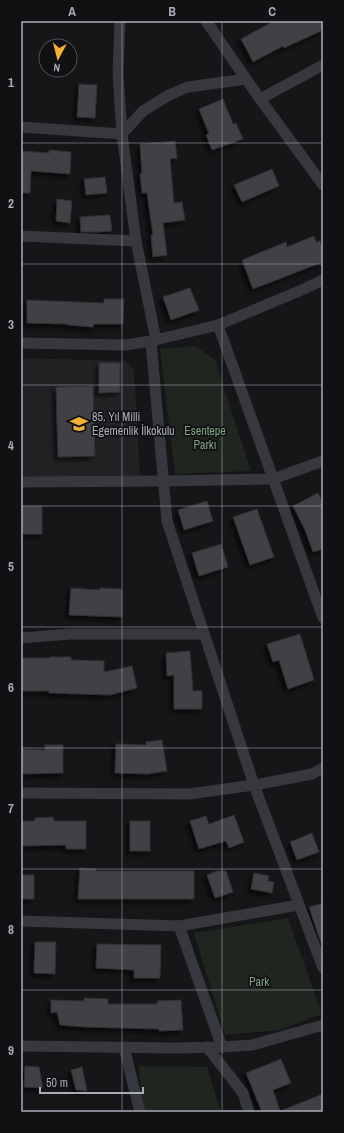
<svg xmlns="http://www.w3.org/2000/svg" width="344" height="1133" font-family="'Archivo Narrow',sans-serif">
	<style>
		.built { fill: #222225 }
		.green { fill: #1e261f }
		.building { fill: #404145; stroke: #303034; filter: url(#shadow) }
		.lines { fill: none; stroke-linecap: round; stroke-linejoin: round }
		.minor { stroke: #37383d; stroke-width: 11 }
		.grid { fill: none; stroke: #a8adb8; stroke-width: 1; stroke-opacity: 0.55 }
		.labels { text-anchor: middle; dominant-baseline: central; stroke-width: 3.5; stroke-linejoin: round; paint-order: stroke }
		.poi-label { font-size: 12px; fill: #a8adb8; stroke: #111113; text-anchor: start }
		.park-label { font-size: 12px; fill: #7fa381; stroke: #111113 }
		.neatline { fill: none; stroke: #a8adb8; stroke-width: 1.5 }
		.grid-label { font-size: 13px; text-anchor: middle; font-weight: bold; fill: #a8adb8 }
	</style>
	<defs>
		<filter id="shadow"><feDropShadow dx="-3.5" dy="3.5" stdDeviation="2" flood-color="#0009"/></filter>
	</defs>
	<rect width="100%" height="100%" fill="#161618"/>
	<path class="built" d="M 21,358 L 125,361 L 134,370 L 140,477 L 21,478 Z"/>
	<g class="green">
		<path d="M 195,346 L 215,360 L 251,471 L 175,474 L 160,349 Z"/>
		<path d="M 288,918 L 322,1014 L 280,1030 L 225,1035 L 194,933 Z"/>
		<path d="M 139,1066 L 207,1067 L 221,1112 L 145,1112 L 141,1091 Z"/>
	</g>
	<g class="building">
		<path d="M 274,21 L 323,21 L 323,30 L 284,48 L 283,46 L 253,62 L 241,39 Z"/>
		<path d="M 79,84 L 97,85 L 95,118 L 77,117 Z"/>
		<path d="M 223,99 L 233,124 L 236,123 L 243,139 L 212,150 L 206,135 L 209,134 L 199,109 Z"/>
		<path d="M 175,141 L 177,158 L 170,159 L 174,203 L 182,202 L 185,220 L 163,223 L 167,255 L 153,257 L 151,235 L 153,235 L 147,193 L 142,193 L 140,174 L 142,174 L 140,144 Z"/>
		<path d="M 49,150 L 71,152 L 70,174 L 31,171 L 30,193 L 21,193 L 21,151 L 49,153 Z"/>
		<path d="M 272,169 L 279,186 L 242,202 L 234,185 Z"/>
		<path d="M 105,177 L 107,193 L 86,195 L 84,179 Z"/>
		<path d="M 57,199 L 72,201 L 70,223 L 56,221 Z"/>
		<path d="M 110,215 L 112,231 L 98,232 L 81,232 L 80,217 Z"/>
		<path d="M 314,236 L 316,242 L 320,241 L 323,249 L 323,262 L 253,289 L 242,260 L 286,242 L 287,247 Z"/>
		<path d="M 190,288 L 199,310 L 171,320 L 163,297 Z"/>
		<path d="M 104,299 L 124,299 L 123,324 L 94,324 L 93,327 L 67,325 L 68,324 L 27,323 L 27,300 L 104,303 Z"/>
		<path d="M 99,363 L 120,363 L 120,392 L 99,393 Z"/>
		<path d="M 93,386 L 95,456 L 58,457 L 56,387 Z"/>
		<path d="M 318,493 L 323,503 L 323,549 L 313,552 L 305,530 L 293,506 Z"/>
		<path d="M 207,501 L 213,521 L 184,530 L 178,510 Z"/>
		<rect x="21" y="506" width="21" height="28"/>
		<path d="M 257,509 L 274,557 L 250,565 L 233,517 Z"/>
		<path d="M 221,544 L 228,567 L 199,576 L 192,553 Z"/>
		<path d="M 71,588 L 99,590 L 100,588 L 122,589 L 122,617 L 69,615 Z"/>
		<path d="M 300,634 L 314,680 L 288,689 L 279,660 L 273,662 L 267,644 Z"/>
		<path d="M 190,651 L 193,691 L 202,691 L 202,709 L 174,709 L 174,675 L 167,676 L 166,653 Z"/>
		<path d="M 50,657 L 71,657 L 71,660 L 104,661 L 104,672 L 132,666 L 137,688 L 110,695 L 49,693 L 49,691 L 21,691 L 21,658 L 50,658 Z"/>
		<path d="M 162,740 L 167,771 L 148,774 L 115,773 L 116,744 L 146,745 L 146,742 Z"/>
		<path d="M 45,745 L 63,745 L 63,773 L 21,774 L 21,749 L 45,750 Z"/>
		<path d="M 234,815 L 244,842 L 229,848 L 226,841 L 199,849 L 190,821 L 206,816 L 209,824 Z"/>
		<path d="M 53,817 L 54,821 L 86,821 L 86,849 L 66,849 L 66,845 L 21,846 L 21,821 L 35,821 L 35,818 Z"/>
		<rect x="130" y="821" width="20" height="30"/>
		<path d="M 312,833 L 319,852 L 297,860 L 290,842 Z"/>
		<path d="M 80,868 L 96,869 L 96,871 L 194,871 L 194,899 L 78,899 Z"/>
		<path d="M 217,871 L 226,871 L 233,892 L 215,898 L 207,875 Z"/>
		<path d="M 254,873 L 269,876 L 268,881 L 274,882 L 272,893 L 251,889 Z"/>
		<rect x="21" y="875" width="13" height="24"/>
		<path d="M 323,903 L 323,942 L 321,943 L 309,907 Z"/>
		<path d="M 35,942 L 56,942 L 55,974 L 34,973 Z"/>
		<path d="M 97,944 L 161,945 L 160,978 L 134,978 L 134,970 L 96,968 Z"/>
		<path d="M 84,998 L 108,999 L 108,1004 L 157,1004 L 157,1001 L 181,1000 L 183,1030 L 159,1031 L 159,1029 L 84,1027 L 60,1025 L 57,1012 L 51,1013 L 51,1000 L 84,1001 Z"/>
		<path d="M 281,1059 L 291,1083 L 273,1090 L 280,1111 L 323,1094 L 323,1112 L 262,1112 L 246,1073 Z"/>
		<path d="M 25,1066 L 39,1067 L 43,1088 L 24,1087 Z"/>
		<path d="M 82,1067 L 87,1091 L 76,1090 L 71,1070 Z"/>
	</g>
	<g class="lines">
		<g class="minor">
			<path d="M 120,21 L 118,73 L 122,134 L 136,241 L 156,340"/>
			<path d="M 206,21 L 260,99 L 323,185"/>
			<path d="M 260,99 L 323,65"/>
			<path d="M 21,127 L 122,134 L 143,111 L 169,95 L 188,87 L 246,79"/>
			<path d="M 21,236 L 136,241"/>
			<path d="M 218,325 L 323,618"/>
			<path d="M 151,341 L 167,521 L 254,785 L 323,968"/>
			<path d="M 21,343 L 125,345 L 151,341 L 218,325 L 304,289 L 323,280"/>
			<path d="M 21,482 L 163,481 L 273,479 L 323,461"/>
			<path d="M 21,638 L 70,634 L 203,634"/>
			<path d="M 21,793 L 189,794 L 254,785 L 312,774 L 323,768"/>
			<path d="M 21,921 L 179,926 L 299,905"/>
			<path d="M 179,926 L 222,1047"/>
			<path d="M 21,1046 L 174,1048 L 222,1047 L 252,1045 L 323,1025"/>
			<path d="M 124,1047 L 140,1112"/>
			<path d="M 207,1047 L 243,1093 L 249,1112"/>
		</g>
	</g>
	<path class="grid" d="M 122,21 L 122,1112M 222,21 L 222,1112M 21,143 L 323,143M 21,264 L 323,264M 21,385 L 323,385M 21,506 L 323,506M 21,627 L 323,627M 21,748 L 323,748M 21,869 L 323,869M 21,990 L 323,990"/>
	<defs>
		<g id="school-bare" transform="scale(1.38)"><path d="M0-5L7-2L0 1L-7-2ZM-4 1L0 2.5L4 1V4Q0 6-4 4Z" fill="#f2b134" stroke="#111113" stroke-width="2.5" paint-order="stroke"/></g>
	</defs>
	<g fill-rule="evenodd">
		<use href="#school-bare" x="79" y="424"/>
	</g>
	<g class="labels">
		<g class="poi-label">
			<text x="92" y="417">85. Yıl Milli<tspan x="92" dy="14">Egemenlik İlkokulu</tspan></text>
		</g>
		<g class="park-label">
			<text x="205" y="431">Esentepe<tspan x="205" dy="14">Parkı</tspan></text>
			<text x="259" y="982">Park</text>
		</g>
	</g>
	<rect width="344" height="1133" fill="none" stroke="#111113" stroke-width="44"/>
	<g transform="translate(58 58) rotate(187)"><circle r="19" fill="#111113" stroke="#4d4f55"/>
	<path d="M0-3L7 15L0 10L-7 15Z" fill="#f2b134"/>
	<text y="-6" font-size="11" font-weight="bold" text-anchor="middle" fill="#a8adb8">N</text>
	</g>
	<path d="M40 1087v6h103v-6" fill="none" stroke="#a8adb8" stroke-width="2"/>
	<text x="46" y="1087" font-size="12" fill="#a8adb8" stroke="#111113" stroke-width="3" paint-order="stroke">50 m</text>
	<rect x="22" y="22" width="300" height="1089" class="neatline"/>
	<g class="grid-label">
		<text x="72" y="16">A</text>
		<text x="172" y="16">B</text>
		<text x="272" y="16">C</text>
		<text x="11" y="87">1</text>
		<text x="11" y="208">2</text>
		<text x="11" y="329">3</text>
		<text x="11" y="450">4</text>
		<text x="11" y="571">5</text>
		<text x="11" y="692">6</text>
		<text x="11" y="813">7</text>
		<text x="11" y="934">8</text>
		<text x="11" y="1055">9</text>
	</g>
</svg>
